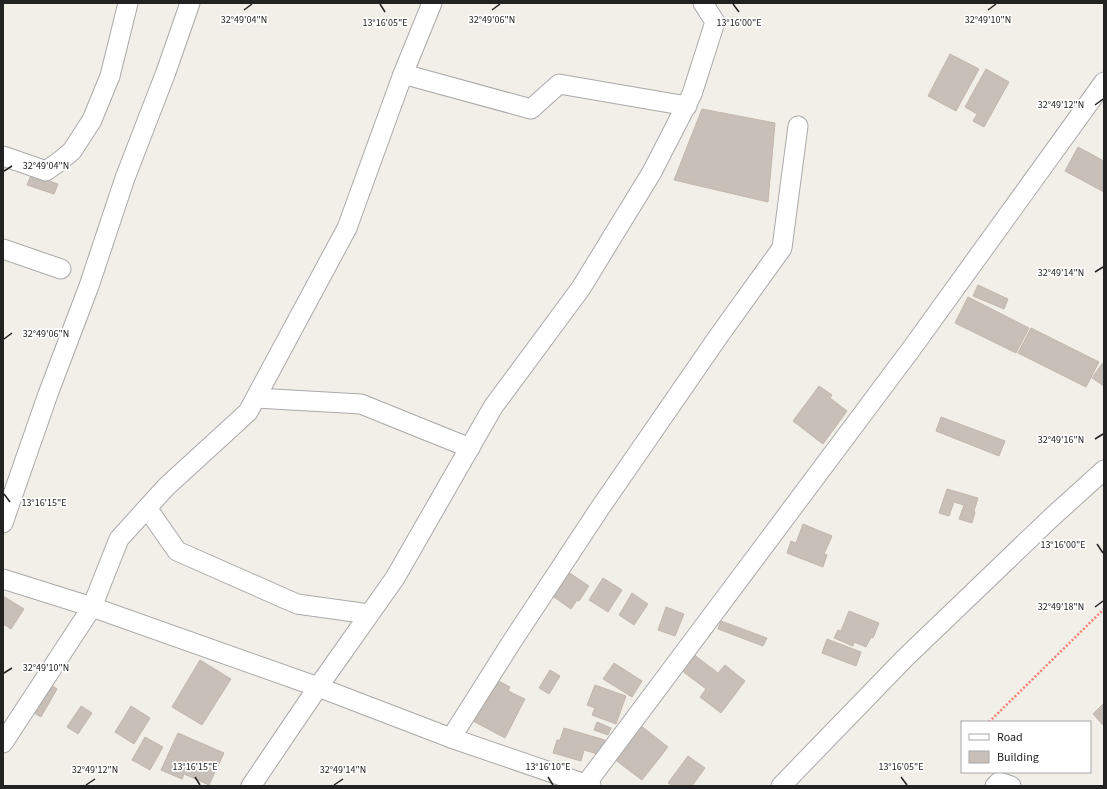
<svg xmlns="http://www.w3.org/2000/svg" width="1107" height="789" font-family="'Source Sans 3',sans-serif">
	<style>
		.building { fill: #c7bfb8; stroke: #c4b6ab }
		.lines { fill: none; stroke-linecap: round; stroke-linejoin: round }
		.minor-casing { stroke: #a9a9a9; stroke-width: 21 }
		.path { stroke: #fa8072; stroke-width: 2.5; stroke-dasharray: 2 2; stroke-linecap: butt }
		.minor { stroke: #fff; stroke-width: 19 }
		.ticks { fill: none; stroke: #222; stroke-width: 1.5 }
		.ticks-label { font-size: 10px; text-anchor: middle; fill: #222; stroke: #fff; stroke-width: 3.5; stroke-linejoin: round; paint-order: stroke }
	</style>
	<rect width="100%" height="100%" fill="#f2efe9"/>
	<g class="building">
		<path d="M 950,54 L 979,69 L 956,111 L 928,96 Z"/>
		<path d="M 986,69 L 1009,82 L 984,127 L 973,121 L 977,114 L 965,107 Z"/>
		<path d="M 702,109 L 775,123 L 768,202 L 674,180 Z"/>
		<path d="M 1078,147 L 1104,161 L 1104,192 L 1065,171 Z"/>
		<path d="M 31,175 L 58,184 L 54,194 L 27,185 Z"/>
		<path d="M 978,285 L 1008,299 L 1004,309 L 973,296 Z"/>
		<path d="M 968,297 L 1029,328 L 1016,353 L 955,323 Z"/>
		<path d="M 1031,328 L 1099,362 L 1086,387 L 1018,353 Z"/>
		<path d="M 1104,361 L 1104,386 L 1092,378 Z"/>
		<path d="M 819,386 L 832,395 L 830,398 L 847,411 L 823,444 L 793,421 Z"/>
		<path d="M 941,417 L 1005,441 L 999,456 L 936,431 Z"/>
		<path d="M 947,489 L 978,498 L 974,511 L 975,512 L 972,523 L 959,519 L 964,505 L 954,502 L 949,516 L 939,513 Z"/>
		<path d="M 803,524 L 832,536 L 824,554 L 827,555 L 823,567 L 787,553 L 791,541 L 796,543 Z"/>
		<path d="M 565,570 L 589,586 L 579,601 L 577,600 L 571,609 L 551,595 Z"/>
		<path d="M 603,578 L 622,590 L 608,612 L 589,600 Z"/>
		<path d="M 632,593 L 648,604 L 634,625 L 619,615 Z"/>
		<path d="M 3,596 L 24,609 L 11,629 L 3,624 Z"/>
		<path d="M 666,607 L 684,614 L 675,636 L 658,630 Z"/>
		<path d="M 849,611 L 879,623 L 873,638 L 871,637 L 866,647 L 854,642 L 853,646 L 834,638 L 838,630 L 841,631 Z"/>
		<path d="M 721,621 L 767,638 L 763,646 L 718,629 Z"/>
		<path d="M 827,639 L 861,652 L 856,666 L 822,653 Z"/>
		<path d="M 693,654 L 718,673 L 725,665 L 745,681 L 721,713 L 700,697 L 706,689 L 681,670 Z"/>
		<path d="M 200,660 L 231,679 L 202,725 L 172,707 Z"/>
		<path d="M 614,663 L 642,681 L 632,697 L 603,679 Z"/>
		<path d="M 550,670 L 560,676 L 549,694 L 539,688 Z"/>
		<path d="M 495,679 L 510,687 L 508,691 L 525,699 L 505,738 L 473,721 Z"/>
		<path d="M 48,683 L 57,689 L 41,717 L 32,712 Z"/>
		<path d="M 595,685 L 626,696 L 616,724 L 592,715 L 595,708 L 587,705 Z"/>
		<path d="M 1104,703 L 1104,726 L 1093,714 Z"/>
		<path d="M 81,706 L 92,713 L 78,734 L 67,727 Z"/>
		<path d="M 131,706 L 150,718 L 134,744 L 115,732 Z"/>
		<path d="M 597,722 L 611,728 L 608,735 L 594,730 Z"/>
		<path d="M 640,725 L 668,747 L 642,780 L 614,759 Z"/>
		<path d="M 564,728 L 605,740 L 601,755 L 584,750 L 581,761 L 553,753 L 557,740 L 560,740 Z"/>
		<path d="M 178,733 L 224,753 L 209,785 L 184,774 L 182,779 L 161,770 Z"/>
		<path d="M 145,737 L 163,747 L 150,770 L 132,760 Z"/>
		<path d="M 688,756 L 705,768 L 692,786 L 673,786 L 668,783 Z"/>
	</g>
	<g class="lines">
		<g class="minor-casing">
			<g id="minor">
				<path d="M 403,74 L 531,109 L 559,84 L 687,106"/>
				<path d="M 3,156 L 46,171 L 60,161 L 72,151 L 92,120 L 110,76 L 128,3"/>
				<path d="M 3,249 L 61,269"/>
				<path d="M 256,398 L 361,404 L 470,448"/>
				<path d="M 147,508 L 177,551 L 297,604 L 369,614"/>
				<path d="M 3,523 L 48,394 L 89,286 L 125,178 L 166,72 L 190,3"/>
				<path d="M 3,579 L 92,607 L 318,687 L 451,738 L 591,786"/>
				<path d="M 451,738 L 511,643 L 600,508 L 718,337 L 782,248 L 798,126"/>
				<path d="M 3,743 L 92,607 L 119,539 L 166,487 L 248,412 L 347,228 L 403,74 L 432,3"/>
				<path d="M 586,784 L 912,348 L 1104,82"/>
				<path d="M 251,786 L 318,687 L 395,578 L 493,407 L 581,288 L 652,172 L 692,94 L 715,22 L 703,3"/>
				<path d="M 781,786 L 905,658 L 1052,517 L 1104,470"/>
				<path d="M 995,786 L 999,782 L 1011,786"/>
			</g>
		</g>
		<path class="path" d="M 989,722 L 1104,609"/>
		<use href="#minor" class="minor"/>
	</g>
	<path class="ticks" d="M 380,4 L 385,12M 733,4 L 739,12M 244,10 L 252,4M 492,10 L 500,4M 988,10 L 996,4M 1095,105 L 1103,99M 4,171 L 12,166M 1095,272 L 1103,267M 4,339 L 12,333M 1095,439 L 1103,434M 4,494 L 10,502M 1097,544 L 1103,553M 1095,607 L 1103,601M 4,673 L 12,668M 195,777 L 200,785M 548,777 L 553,785M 901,777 L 907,785M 86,785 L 95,779M 334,785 L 343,779"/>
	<g class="ticks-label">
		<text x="244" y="23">32°49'04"N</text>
		<text x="492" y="23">32°49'06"N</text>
		<text x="988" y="23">32°49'10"N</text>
		<text x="385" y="26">13°16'05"E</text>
		<text x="739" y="26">13°16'00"E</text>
		<text x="1061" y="108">32°49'12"N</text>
		<text x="46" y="169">32°49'04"N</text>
		<text x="1061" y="276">32°49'14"N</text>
		<text x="46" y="337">32°49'06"N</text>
		<text x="1061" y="443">32°49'16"N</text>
		<text x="44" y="506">13°16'15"E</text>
		<text x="1063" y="548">13°16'00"E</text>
		<text x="1061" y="610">32°49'18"N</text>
		<text x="46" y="671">32°49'10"N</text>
		<text x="195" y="770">13°16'15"E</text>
		<text x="548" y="770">13°16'10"E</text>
		<text x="901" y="770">13°16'05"E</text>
		<text x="95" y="773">32°49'12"N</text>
		<text x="343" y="773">32°49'14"N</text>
	</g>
	<rect width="1107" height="789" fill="none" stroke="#222222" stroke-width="8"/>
	<rect x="961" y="721" width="130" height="52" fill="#ffffff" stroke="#a7a7a7"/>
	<rect x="969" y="734" width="20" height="6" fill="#ffffff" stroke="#a7a7a7"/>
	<text x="997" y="741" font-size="12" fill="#222222">Road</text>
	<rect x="969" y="751" width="20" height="12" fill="#c7bfb8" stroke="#a7a7a7"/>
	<text x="997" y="761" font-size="12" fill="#222222">Building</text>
</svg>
